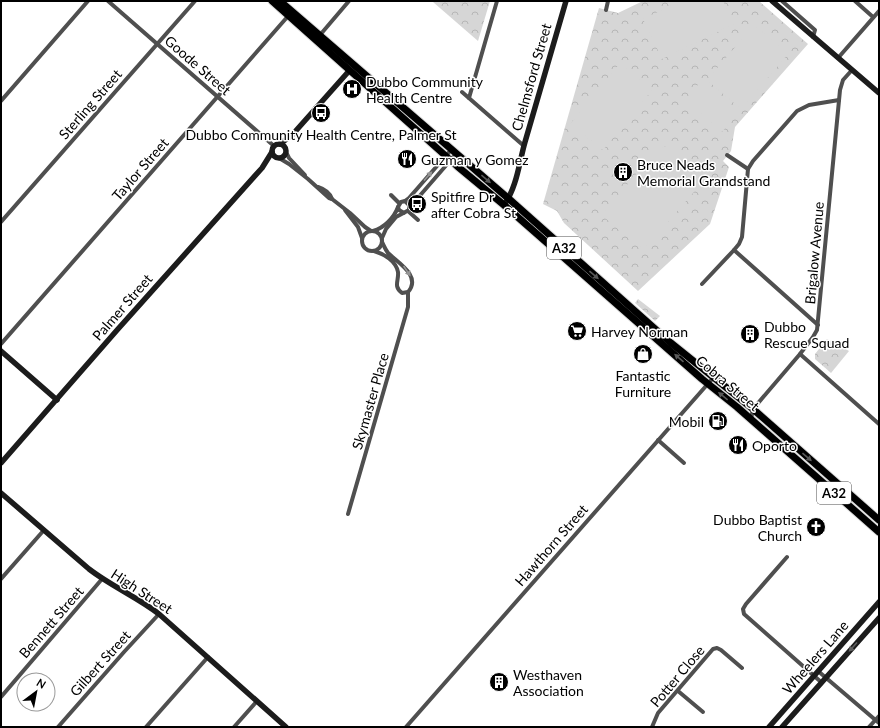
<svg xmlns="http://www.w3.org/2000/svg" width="880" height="728" font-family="Lato,sans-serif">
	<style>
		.forest { fill: url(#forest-crowns) }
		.garden { fill: #d6d6d6 }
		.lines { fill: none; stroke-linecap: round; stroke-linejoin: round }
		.highway-casing { stroke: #dbdbdb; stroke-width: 9 }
		.street { stroke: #4f4f4f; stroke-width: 4 }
		.secondary { stroke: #1c1c1c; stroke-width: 5.5 }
		.highway { stroke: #000; stroke-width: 7 }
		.oneway { fill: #959595 }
		.oneway2 { fill: #595959 }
		.oneway3 { fill: #606060 }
		.labels { text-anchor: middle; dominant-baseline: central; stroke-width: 3; stroke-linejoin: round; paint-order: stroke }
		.shield { fill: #fff; stroke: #4c4c4c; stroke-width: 1 }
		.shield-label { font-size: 13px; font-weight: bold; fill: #000 }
		.street-label { font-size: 14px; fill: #000; stroke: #fff }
		.poi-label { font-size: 14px; fill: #000; stroke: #fff; text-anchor: start }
	</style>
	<defs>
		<pattern id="forest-crowns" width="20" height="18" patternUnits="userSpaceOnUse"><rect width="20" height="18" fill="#d6d6d6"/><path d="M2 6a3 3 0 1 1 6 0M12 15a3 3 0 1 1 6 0" fill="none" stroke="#b6b6b6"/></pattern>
	</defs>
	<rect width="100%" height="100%" fill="#fff"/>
	<g class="forest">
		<path d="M 433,1 L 490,1 L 478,41 L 433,2 Z"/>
		<path d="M 643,1 L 759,1 L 808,44 L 735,127 L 731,151 L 723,161 L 729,167 L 710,224 L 638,291 L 564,223 L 557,211 L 543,204 L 599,8 L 618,13 Z"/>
		<path d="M 638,299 L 660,316 L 655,321 L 635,303 Z"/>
		<path d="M 827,339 L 849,351 L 831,373 L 815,359 L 815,354 Z"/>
	</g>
	<g class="garden">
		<path d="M 681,1 L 723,1 L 734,24 L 662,59 L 643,19 Z"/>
		<path d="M 754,25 L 788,54 L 741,109 L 707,80 Z"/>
		<path d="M 620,63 L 652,90 L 603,150 L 570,124 Z"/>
		<path d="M 702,80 L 739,112 L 722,132 L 685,100 Z"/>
		<path d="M 667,146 L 701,176 L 700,185 L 648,245 L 639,247 L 605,218 L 606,209 L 659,148 Z"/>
	</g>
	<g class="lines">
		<g class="highway-casing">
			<g id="highway">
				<path d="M 272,1 L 457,166 L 504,205 L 702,379 L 737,407 L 879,532"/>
				<path d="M 280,1 L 509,199 L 671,343 L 753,409 L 879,520"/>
			</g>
		</g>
		<g class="street">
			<path d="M 108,1 L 274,146"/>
			<path d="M 782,1 L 815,30 L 813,37"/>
			<path d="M 855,1 L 873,17"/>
			<path d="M 606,10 L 608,1"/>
			<path d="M 320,35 L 349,1"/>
			<path d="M 838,58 L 879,11"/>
			<path d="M 462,92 L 524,146"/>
			<path d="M 469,98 L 497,1"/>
			<path d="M 1,101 L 88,1"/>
			<path d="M 286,152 L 289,158 L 305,175"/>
			<path d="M 727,155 L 748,169"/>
			<path d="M 279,158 L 289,164 L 308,179 L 329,198 L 332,199 L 350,213 L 365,227 L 371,231"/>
			<path d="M 318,187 C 324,189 330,193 332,199"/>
			<path d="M 391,195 L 399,203"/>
			<path d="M 405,201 L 409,198 L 451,150"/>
			<path d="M 410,207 L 456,154"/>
			<path d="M 345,210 L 358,227 L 362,238"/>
			<path d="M 408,211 L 418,220"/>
			<path d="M 1,222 L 195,1"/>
			<circle cx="372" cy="241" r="10"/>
			<path d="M 373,231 C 384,228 394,218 398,207"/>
			<path d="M 382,238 L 386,229 L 396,217 L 409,210 L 409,205 L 405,201 L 401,202 L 398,207 L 399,210 L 404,213"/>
			<path d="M 374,251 C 384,254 396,261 398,272 C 399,281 393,286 402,293 L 408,292 C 422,276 397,262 388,253 C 385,249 384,246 382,242"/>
			<path d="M 702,284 L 734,250"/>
			<path d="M 818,325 L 734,250 L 739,244 L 742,237 L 748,169 L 753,161 L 797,111 L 809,105 L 839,100"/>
			<path d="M 1,344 L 289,15"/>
			<path d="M 800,354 L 879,424"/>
			<path d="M 751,419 L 753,409 L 800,354 L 813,337 L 817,330 L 840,90 L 843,80 L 852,70"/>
			<path d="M 658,440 L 684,463"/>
			<path d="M 348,514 L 408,307 L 408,292"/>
			<path d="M 787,557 L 746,604 L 743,609 L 744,614 L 821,682"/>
			<path d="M 1,579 L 44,530"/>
			<path d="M 818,671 L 879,723"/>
			<path d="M 678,691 L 703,712"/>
			<path d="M 1,697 L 102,579"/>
			<path d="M 58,727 L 124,652 L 159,614"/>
			<path d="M 146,727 L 208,657"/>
			<path d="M 234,727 L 257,701"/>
			<path d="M 406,727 L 713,378"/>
			<path d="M 652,727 L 658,713 L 713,649 L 717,648 L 721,650 L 742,668"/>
			<path d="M 869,727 L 879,716"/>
		</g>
		<g class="secondary">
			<path d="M 772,1 L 879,93"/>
			<circle cx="279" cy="151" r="7"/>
			<path d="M 280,144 L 293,134 L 349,71"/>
			<path d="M 504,205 C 517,187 519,163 525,142 C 539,95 552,48 566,1"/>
			<path d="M 1,351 L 57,400"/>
			<path d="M 1,463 L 118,329 L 262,168 L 272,152"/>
			<path d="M 1,493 L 89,569 C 111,586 137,597 159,614 L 286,727"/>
			<path d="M 769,727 L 879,602"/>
			<path d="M 782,727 L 879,618"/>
		</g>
		<use href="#highway" class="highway"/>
	</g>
	<defs><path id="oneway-solid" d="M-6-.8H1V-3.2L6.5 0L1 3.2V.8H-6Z"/></defs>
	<g class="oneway">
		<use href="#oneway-solid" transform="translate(428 176) rotate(-48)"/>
		<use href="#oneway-solid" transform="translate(407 271) rotate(56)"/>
	</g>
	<g class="oneway2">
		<use href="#oneway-solid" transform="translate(486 179) rotate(40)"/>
		<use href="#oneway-solid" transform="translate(594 275) rotate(41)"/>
		<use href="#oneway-solid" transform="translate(679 358) rotate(-139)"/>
		<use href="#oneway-solid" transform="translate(723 396) rotate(-141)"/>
		<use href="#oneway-solid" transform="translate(807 457) rotate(41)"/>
	</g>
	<use class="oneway3" href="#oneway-solid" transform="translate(853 647) rotate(132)"/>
	<defs>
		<g id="hospital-disc" transform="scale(1)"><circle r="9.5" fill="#000" stroke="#fff"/><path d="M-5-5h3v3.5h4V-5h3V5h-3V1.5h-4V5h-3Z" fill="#fff"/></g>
		<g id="bus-disc" transform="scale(1)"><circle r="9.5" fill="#000" stroke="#fff"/><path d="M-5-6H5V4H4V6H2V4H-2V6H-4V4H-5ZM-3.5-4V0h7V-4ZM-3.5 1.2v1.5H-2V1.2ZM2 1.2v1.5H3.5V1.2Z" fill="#fff"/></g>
		<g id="restaurant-disc" transform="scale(1)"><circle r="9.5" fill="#000" stroke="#fff"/><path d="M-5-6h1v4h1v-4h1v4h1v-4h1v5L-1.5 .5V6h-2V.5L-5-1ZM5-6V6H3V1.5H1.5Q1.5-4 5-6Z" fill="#fff"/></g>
		<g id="building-disc" transform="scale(1)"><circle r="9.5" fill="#000" stroke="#fff"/><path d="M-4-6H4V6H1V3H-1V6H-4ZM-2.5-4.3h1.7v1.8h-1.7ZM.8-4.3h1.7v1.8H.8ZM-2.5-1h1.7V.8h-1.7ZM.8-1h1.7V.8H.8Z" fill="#fff"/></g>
		<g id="supermarket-disc" transform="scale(1)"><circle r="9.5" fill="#000" stroke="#fff"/><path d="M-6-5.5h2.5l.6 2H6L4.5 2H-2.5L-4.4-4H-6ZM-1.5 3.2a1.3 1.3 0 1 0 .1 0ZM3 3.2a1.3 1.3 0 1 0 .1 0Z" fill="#fff"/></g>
		<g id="shop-disc" transform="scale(1)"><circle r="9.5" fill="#000" stroke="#fff"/><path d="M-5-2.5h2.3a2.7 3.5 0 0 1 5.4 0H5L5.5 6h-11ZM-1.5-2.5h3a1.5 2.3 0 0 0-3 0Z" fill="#fff"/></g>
		<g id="fuel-disc" transform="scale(1)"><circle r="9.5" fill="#000" stroke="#fff"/><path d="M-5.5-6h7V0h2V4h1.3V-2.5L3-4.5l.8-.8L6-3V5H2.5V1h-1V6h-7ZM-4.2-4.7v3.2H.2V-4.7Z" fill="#fff"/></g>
		<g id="church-disc" transform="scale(1)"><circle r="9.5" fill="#000" stroke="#fff"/><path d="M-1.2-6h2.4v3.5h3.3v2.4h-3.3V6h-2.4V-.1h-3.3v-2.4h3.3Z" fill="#fff"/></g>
	</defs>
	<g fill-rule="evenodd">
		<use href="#hospital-disc" x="352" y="89"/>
		<use href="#bus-disc" x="321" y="113"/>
		<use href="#restaurant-disc" x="407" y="159"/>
		<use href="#building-disc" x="623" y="172"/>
		<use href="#bus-disc" x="417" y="204"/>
		<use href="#supermarket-disc" x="577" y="331"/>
		<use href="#building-disc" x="750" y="334"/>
		<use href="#shop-disc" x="643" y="354"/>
		<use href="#fuel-disc" x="718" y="421"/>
		<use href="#restaurant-disc" x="738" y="445"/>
		<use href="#church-disc" x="816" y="527"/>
		<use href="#building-disc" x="499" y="682"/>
	</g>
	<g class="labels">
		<g class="shield">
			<rect x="547" y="237" width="34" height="22" rx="3"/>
			<rect x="817" y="482" width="34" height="22" rx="3"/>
		</g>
		<g class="shield-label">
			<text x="564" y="248">A32</text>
			<text x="834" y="493">A32</text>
		</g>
		<g class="street-label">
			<text transform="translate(198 65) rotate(41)">Goode Street</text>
			<text transform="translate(531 77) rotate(-74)">Chelmsford Street</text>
			<text transform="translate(90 104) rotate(-49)">Sterling Street</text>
			<text transform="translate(140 169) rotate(-49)">Taylor Street</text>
			<text transform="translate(814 253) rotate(-85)">Brigalow Avenue</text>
			<text transform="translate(122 307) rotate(-49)">Palmer Street</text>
			<text transform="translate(728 383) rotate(40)">Cobra Street</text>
			<text transform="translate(370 401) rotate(-74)">Skymaster Place</text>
			<text transform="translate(551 545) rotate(-49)">Hawthorn Street</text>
			<text transform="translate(142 591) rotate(33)">High Street</text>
			<text transform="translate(51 622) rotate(-49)">Bennett Street</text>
			<text transform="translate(815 657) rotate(-49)">Wheelers Lane</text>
			<text transform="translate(100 663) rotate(-48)">Gilbert Street</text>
			<text transform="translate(677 676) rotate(-50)">Potter Close</text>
		</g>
		<g class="poi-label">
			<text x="366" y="81">Dubbo Community<tspan x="366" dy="16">Health Centre</tspan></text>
			<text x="321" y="134" text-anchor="middle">Dubbo Community Health Centre, Palmer St</text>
			<text x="421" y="159">Guzman y Gomez</text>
			<text x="637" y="164">Bruce Neads<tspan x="637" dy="16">Memorial Grandstand</tspan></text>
			<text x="431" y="196">Spitfire Dr<tspan x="431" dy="16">after Cobra St</tspan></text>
			<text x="764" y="326">Dubbo<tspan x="764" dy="16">Rescue Squad</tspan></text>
			<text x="591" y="331">Harvey Norman</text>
			<text x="643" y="375" text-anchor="middle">Fantastic<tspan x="643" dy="16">Furniture</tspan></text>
			<text x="704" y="421" text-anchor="end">Mobil</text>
			<text x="752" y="445">Oporto</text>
			<text x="802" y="519" text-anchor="end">Dubbo Baptist<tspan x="802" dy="16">Church</tspan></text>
			<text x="513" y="674">Westhaven<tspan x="513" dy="16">Association</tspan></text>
		</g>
	</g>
	<rect width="880" height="728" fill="none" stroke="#000000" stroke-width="4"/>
	<g transform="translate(36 692) rotate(32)"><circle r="19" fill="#ffffff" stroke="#999999"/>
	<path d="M0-3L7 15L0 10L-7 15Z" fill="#000000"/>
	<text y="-6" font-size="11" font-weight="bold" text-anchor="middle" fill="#000000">N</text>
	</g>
</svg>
